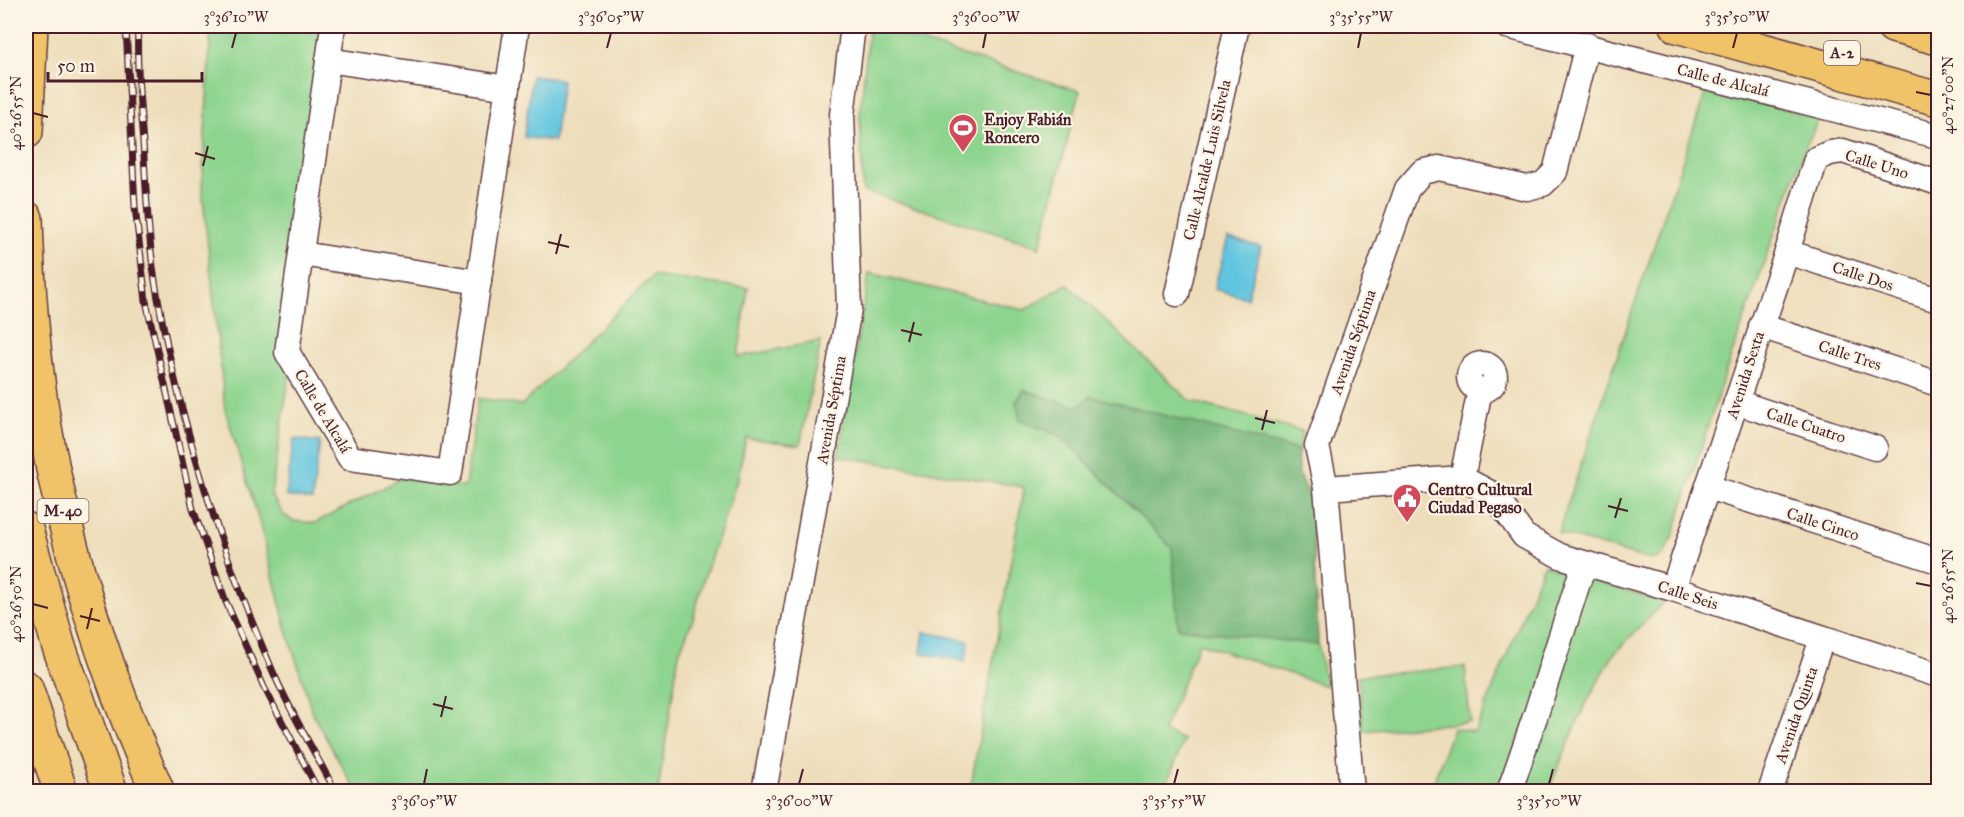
<svg xmlns="http://www.w3.org/2000/svg" width="1964" height="817" font-family="'IM FELL Great Primer',serif">
	<style>
		.green { fill: #8dd48e; stroke: #6c7a5c; stroke-width: 1.5 }
		.forest { fill: #72b679; stroke: #5e6a52; stroke-width: 1.5 }
		.water { fill: #61c5df; stroke: #567285; stroke-width: 1.5 }
		.lines { fill: none; stroke-linecap: round; stroke-linejoin: round }
		.street-casing { stroke: #623c40; stroke-width: 27 }
		.highway-casing { stroke: #623c40; stroke-width: 36 }
		.street { stroke: #fff; stroke-width: 24 }
		.highway { stroke: #f0c369; stroke-width: 33 }
		.rail-casing { stroke: #4a1f2b; stroke-width: 7 }
		.rail { stroke: #fcf5e5; stroke-width: 4.5; stroke-dasharray: 14; stroke-linecap: butt }
		.ticks { fill: none; stroke: #4a1f2b; stroke-width: 2 }
		.labels { text-anchor: middle; dominant-baseline: central; stroke-width: 4.5; stroke-linejoin: round; paint-order: stroke }
		.shield { fill: #fcf5e5; stroke: #7f5f63; stroke-width: 1.5 }
		.shield-label { font-size: 15px; font-weight: bold; fill: #4a1f2b }
		.street-label { font-size: 16px; fill: #4a1f2b; stroke: #fcf5e5 }
		.poi-label { font-size: 16px; font-weight: bold; fill: #4a1f2b; stroke: #fcf5e5; text-anchor: start }
		.neatline { fill: none; stroke: #4a1f2b; stroke-width: 2 }
		.ticks-label { font-size: 15px; text-anchor: middle; fill: #4a1f2b }
	</style>
	<rect width="100%" height="100%" fill="#fcf5e5"/>
	<filter id="ink" filterUnits="userSpaceOnUse"><feTurbulence type="fractalNoise" baseFrequency=".0167" numOctaves="2"/><feDisplacementMap in="SourceGraphic" scale="12" xChannelSelector="R" yChannelSelector="G"/><feConvolveMatrix kernelMatrix="1 2 1 2 8 2 1 2 1" color-interpolation-filters="sRGB"/></filter>
	<filter id="wash" filterUnits="userSpaceOnUse"><feTurbulence type="fractalNoise" baseFrequency=".008" numOctaves="4" result="noise"/><feDisplacementMap in="SourceGraphic" scale="24" xChannelSelector="R" yChannelSelector="G"/><feGaussianBlur stdDeviation="1.35" result="paint"/><feColorMatrix in="noise" values="0 0 0 0 0 0 0 0 0 0 0 0 0 0 0 0 0 1.4 0 .05"/><feComposite in="paint" operator="in"/></filter>
	<g filter="url(#wash)">
		<rect width="100%" height="100%" fill="#edddba"/>
		<g class="green">
			<path d="M 211,26 L 324,26 L 290,372 L 271,495 L 283,514 L 293,521 L 315,523 L 402,478 L 465,487 L 478,398 L 522,405 L 653,276 L 748,288 L 738,357 L 821,341 L 800,445 L 746,438 L 738,477 L 703,581 L 693,619 L 679,653 L 658,791 L 356,791 L 313,715 L 286,627 L 259,521 L 225,409 L 202,189 Z"/>
			<path d="M 869,26 L 1080,91 L 1040,247 L 863,191 L 860,117 Z"/>
			<path d="M 1707,88 L 1819,118 L 1804,151 L 1723,379 L 1674,534 L 1663,556 L 1650,560 L 1558,533 Z"/>
			<path d="M 869,273 L 1025,310 L 1067,284 L 1190,401 L 1303,431 C 1296,456 1292,474 1311,495 L 1318,645 L 1326,686 L 1199,643 L 1163,731 L 1184,740 L 1164,791 L 970,791 L 1024,487 L 838,456 Z"/>
			<path d="M 1544,565 L 1664,602 L 1613,655 L 1584,707 L 1548,791 L 1430,792 L 1453,728 L 1475,732 Z"/>
			<path d="M 1465,667 L 1470,722 L 1363,731 L 1358,676 Z"/>
		</g>
		<path class="forest" d="M 1024,390 L 1077,407 L 1091,396 L 1298,450 C 1296,469 1298,481 1311,495 L 1318,645 L 1178,628 L 1172,548 L 1060,436 L 1020,420 L 1016,402 Z"/>
		<g class="water">
			<path d="M 532,76 L 562,80 L 554,141 L 524,137 Z"/>
			<path d="M 1228,238 L 1261,247 L 1247,298 L 1214,289 Z"/>
			<path d="M 294,439 L 320,442 L 312,500 L 286,496 Z"/>
			<path d="M 924,632 L 969,641 L 965,661 L 921,653 Z"/>
		</g>
	</g>
	<g filter="url(#ink)">
		<g class="lines">
			<g class="street-casing">
				<g id="street">
					<path d="M 333,26 L 287,352 L 350,458 L 450,473 L 517,26"/>
					<path d="M 1507,26 L 1938,136"/>
					<path d="M 328,60 L 508,88"/>
					<path d="M 1787,252 L 1938,300"/>
					<path d="M 301,254 L 479,282"/>
					<path d="M 1177,294 L 1237,26"/>
					<path d="M 1761,326 L 1938,384"/>
					<circle cx="1482" cy="377" r="13"/>
					<path d="M 1736,402 L 1875,448"/>
					<path d="M 1462,478 L 1480,390"/>
					<path d="M 1708,487 L 1938,561"/>
					<path d="M 1326,488 L 1462,478 L 1494,495 L 1524,536 L 1560,556 L 1673,589 L 1938,675"/>
					<path d="M 1673,589 L 1787,252 L 1816,159 L 1830,153 L 1843,151 L 1938,183"/>
					<path d="M 764,792 L 849,309 L 842,115 L 853,26"/>
					<path d="M 1352,792 L 1326,488 L 1317,446 L 1407,189 L 1422,172 L 1439,168 L 1527,188 L 1543,184 L 1555,172 L 1587,45"/>
					<path d="M 1509,792 L 1536,714 L 1584,564"/>
					<path d="M 1770,792 L 1822,639"/>
				</g>
			</g>
			<g class="highway-casing">
				<g id="highway">
					<path d="M 1677,26 L 1938,99"/>
					<path d="M 1893,26 L 1938,38"/>
					<path d="M 26,132 L 31,26"/>
					<path d="M 26,218 C 28,286 33,355 44,422 C 66,549 106,674 158,792"/>
					<path d="M 26,529 L 58,644 L 111,792"/>
					<path d="M 26,688 L 61,792"/>
				</g>
			</g>
			<use href="#street" class="street"/>
			<use href="#highway" class="highway"/>
			<g class="rail-casing">
				<g id="rail">
					<path d="M 126,26 L 135,207 L 146,301 L 193,509 L 226,602 L 264,687 L 319,792"/>
					<path d="M 138,26 C 136,69 141,114 144,157 C 147,203 149,248 157,293 C 180,422 219,547 271,667 C 289,710 314,751 336,792"/>
				</g>
			</g>
			<use href="#rail" class="rail"/>
		</g>
	</g>
	<path class="ticks" d="M 232,48 L 236,33M 607,48 L 611,33M 983,48 L 986,33M 1358,48 L 1361,33M 1733,48 L 1737,33M 1916,92 L 1931,95M 33,113 L 48,117M 195,153 L 215,159M 203,166 L 208,146M 548,242 L 569,247M 556,254 L 561,234M 901,330 L 922,335M 909,342 L 914,322M 1255,418 L 1275,423M 1262,430 L 1267,410M 1608,506 L 1628,511M 1615,518 L 1621,498M 1916,583 L 1931,586M 33,604 L 48,608M 80,616 L 100,621M 87,629 L 92,608M 433,704 L 453,709M 441,717 L 446,696M 424,784 L 427,769M 799,784 L 803,769M 1174,784 L 1178,769M 1549,784 L 1553,769"/>
	<defs>
		<g id="stadium-pin" transform="scale(1.5)"><path d="M0 17L-7.5 6A9.5 9.5 0 1 1 7.5 6Z" fill="#d1495b" stroke="#fcf5e5"/><path d="M0-5a6.5 5 0 1 0 0 10a6.5 5 0 1 0 0-10ZM-3.5-1.8h7v3.6h-7Z" fill="#fff"/></g>
		<g id="civic-pin" transform="scale(1.5)"><path d="M0 17L-7.5 6A9.5 9.5 0 1 1 7.5 6Z" fill="#d1495b" stroke="#fcf5e5"/><path d="M-.6-6.5H3V-4.5H.6V-3L4-1V1h2V6H-6V1h2V-1L-.6-3ZM-1.2 2.5V6h2.4V2.5Z" fill="#fff"/></g>
	</defs>
	<g fill-rule="evenodd">
		<use href="#stadium-pin" x="963" y="128"/>
		<use href="#civic-pin" x="1407" y="498"/>
	</g>
	<g class="labels">
		<g class="shield">
			<rect x="1824" y="41" width="36" height="24" rx="4.5"/>
			<rect x="37.5" y="499" width="51" height="24" rx="4.5"/>
		</g>
		<g class="shield-label">
			<text x="1842" y="53">A-2</text>
			<text x="63" y="511">M-40</text>
		</g>
		<g class="street-label">
			<text transform="translate(1723 80) rotate(14)">Calle de Alcalá</text>
			<text transform="translate(1207 160) rotate(-77)">Calle Alcalde Luis Silvela</text>
			<text transform="translate(1877 164) rotate(17)">Calle Uno</text>
			<text transform="translate(1863 276) rotate(18)">Calle Dos</text>
			<text transform="translate(1353 342) rotate(-71)">Avenida Séptima</text>
			<text transform="translate(1850 355) rotate(18)">Calle Tres</text>
			<text transform="translate(1745 375) rotate(-72)">Avenida Sexta</text>
			<text transform="translate(831 410) rotate(-80)">Avenida Séptima</text>
			<text transform="translate(323 411) rotate(59)">Calle de Alcalá</text>
			<text transform="translate(1806 425) rotate(18)">Calle Cuatro</text>
			<text transform="translate(1823 524) rotate(18)">Calle Cinco</text>
			<text transform="translate(1688 595) rotate(18)">Calle Seis</text>
			<text transform="translate(1796 715) rotate(-71)">Avenida Quinta</text>
		</g>
		<g class="poi-label">
			<text x="984" y="119">Enjoy Fabián<tspan x="984" dy="18">Roncero</tspan></text>
			<text x="1428" y="489">Centro Cultural<tspan x="1428" dy="18">Ciudad Pegaso</tspan></text>
		</g>
	</g>
	<rect width="1964" height="817" fill="none" stroke="#fcf5e5" stroke-width="66"/>
	<path d="M48 72v9h154v-9" fill="none" stroke="#4a1f2b" stroke-width="3"/>
	<text x="57" y="72" font-size="18" fill="#4a1f2b" stroke="#fcf5e5" stroke-width="4.5" paint-order="stroke">50 m</text>
	<rect x="33" y="33" width="1898" height="751" class="neatline"/>
	<g class="ticks-label">
		<text x="236" y="22">3°36'10"W</text>
		<text x="611" y="22">3°36'05"W</text>
		<text x="986" y="22">3°36'00"W</text>
		<text x="1361" y="22">3°35'55"W</text>
		<text x="1737" y="22">3°35'50"W</text>
		<text transform="translate(1948 95) rotate(-90)" y="5">40°27'00"N</text>
		<text transform="translate(16 113) rotate(-90)" y="5">40°26'55"N</text>
		<text transform="translate(1948 586) rotate(-90)" y="5">40°26'55"N</text>
		<text transform="translate(16 604) rotate(-90)" y="5">40°26'50"N</text>
		<text x="424" y="806">3°36'05"W</text>
		<text x="799" y="806">3°36'00"W</text>
		<text x="1174" y="806">3°35'55"W</text>
		<text x="1549" y="806">3°35'50"W</text>
	</g>
</svg>
